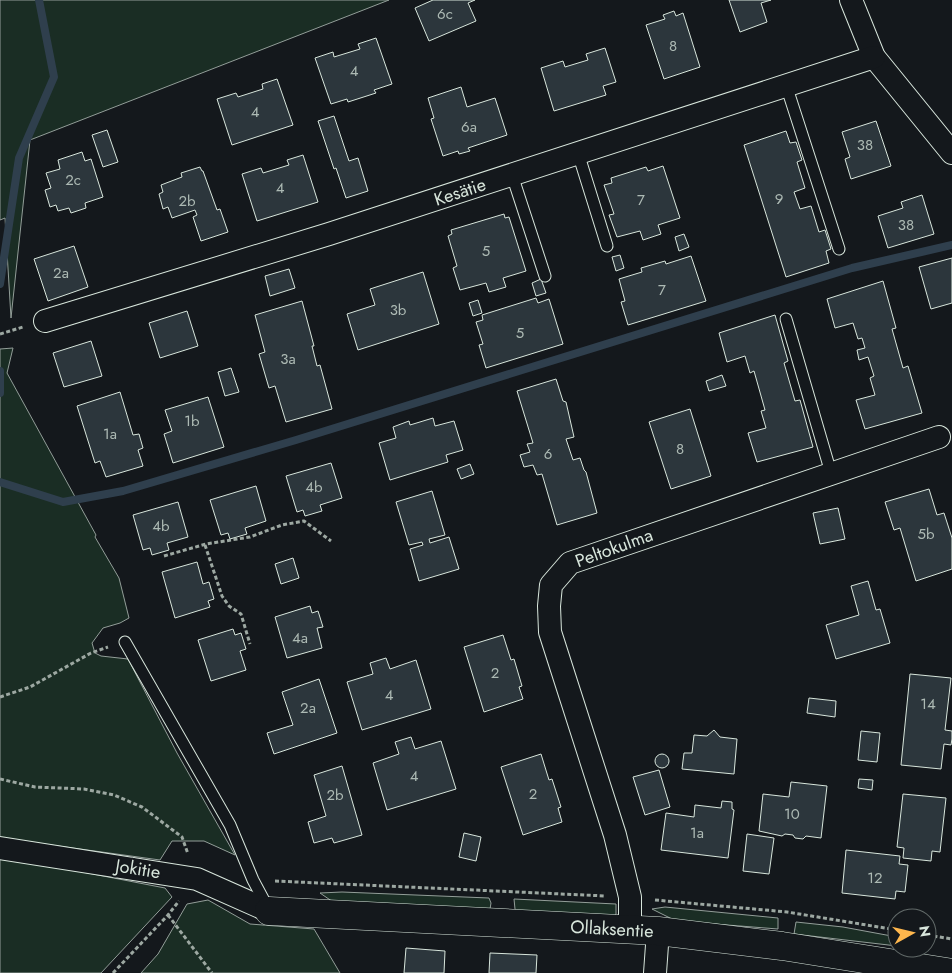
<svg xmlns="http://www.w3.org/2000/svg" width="952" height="973" font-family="Jost,sans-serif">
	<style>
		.green { fill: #1a2d24; stroke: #939e99 }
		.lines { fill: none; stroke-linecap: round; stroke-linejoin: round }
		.stream { stroke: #2f3f4d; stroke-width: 8 }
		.building { fill: #2c363c; stroke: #d8e6dc }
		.lane-casing { stroke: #d8e6dc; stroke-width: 13 }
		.street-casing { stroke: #d8e6dc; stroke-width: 24 }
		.secondary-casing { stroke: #d8e6dc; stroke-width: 29 }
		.path { stroke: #9da8a2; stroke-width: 3; stroke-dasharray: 4 2.5; stroke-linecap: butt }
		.lane { stroke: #14181c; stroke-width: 11 }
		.street { stroke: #14181c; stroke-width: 22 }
		.secondary { stroke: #14181c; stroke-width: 28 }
		.labels { text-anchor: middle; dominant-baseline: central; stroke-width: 4; stroke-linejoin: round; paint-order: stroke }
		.number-label { font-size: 15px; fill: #adbab4 }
		.street-label { font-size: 18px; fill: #d8e6dc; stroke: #14181c }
	</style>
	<rect width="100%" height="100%" fill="#14181c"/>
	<g class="green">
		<path d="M 0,0 L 389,0 L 30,140 L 11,318 L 5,218 L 0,220 Z"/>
		<path d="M 13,348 L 7,373 L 96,535 L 95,537 L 119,578 L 129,618 L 120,623 L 103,628 L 92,643 L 95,653 L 101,656 L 128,659 L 177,753 L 235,855 L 204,841 L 172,841 L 160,860 L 0,838 L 0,349 Z"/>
		<path d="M 0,856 L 165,888 L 172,897 L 101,973 L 0,973 Z"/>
		<path d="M 342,892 L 489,898 L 491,903 L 490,909 L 336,904 L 320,893 Z"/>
		<path d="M 514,899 L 616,904 L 616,914 L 612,918 L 518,913 L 515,909 Z"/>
		<path d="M 208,900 L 250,924 L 314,929 L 340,973 L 141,973 L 158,954 L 187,904 Z"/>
		<path d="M 665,907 L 778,918 L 778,929 L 676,921 L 652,909 Z"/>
		<path d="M 796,922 L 843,927 L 897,937 L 897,946 L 794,934 Z"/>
	</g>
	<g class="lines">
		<g class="stream">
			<path d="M 0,284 L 19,158 L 54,77 L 39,0"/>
			<path d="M 0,371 L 0,393"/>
			<path d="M 0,482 L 63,502 L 123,491 L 296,440 L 852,268 L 952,245"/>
		</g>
	</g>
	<g class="building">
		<path d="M 433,0 L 475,0 L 468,3 L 476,21 L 429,41 L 415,8 Z"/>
		<path d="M 729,0 L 771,0 L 761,3 L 767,22 L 740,32 Z"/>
		<path d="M 674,11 L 676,16 L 683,13 L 700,67 L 664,79 L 646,25 L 665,19 L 663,15 Z"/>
		<path d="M 376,38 L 392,84 L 374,90 L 376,93 L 348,102 L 347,99 L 331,104 L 315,58 L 333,52 L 334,57 L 360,49 L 358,44 Z"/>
		<path d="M 605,48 L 616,82 L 603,86 L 606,95 L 554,111 L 541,68 L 563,61 L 565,67 L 588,60 L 586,54 Z"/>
		<path d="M 277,79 L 293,125 L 232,145 L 217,99 L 236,93 L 238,97 L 263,89 L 262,84 Z"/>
		<path d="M 461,87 L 467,107 L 495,98 L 507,135 L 468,148 L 470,151 L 459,154 L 458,151 L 443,156 L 431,119 L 434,118 L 428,98 Z"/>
		<path d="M 334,116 L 349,161 L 358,158 L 368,191 L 346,198 L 336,168 L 334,169 L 318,121 Z"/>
		<path d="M 876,121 L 891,166 L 851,179 L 845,159 L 850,157 L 842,132 Z"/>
		<path d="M 107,130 L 118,162 L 103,167 L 92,135 Z"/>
		<path d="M 786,131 L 790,143 L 796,142 L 802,160 L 797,162 L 805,188 L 794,192 L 800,209 L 811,206 L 819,232 L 825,230 L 831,249 L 826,251 L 829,263 L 786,277 L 744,145 Z"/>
		<path d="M 82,152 L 85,161 L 91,159 L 103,197 L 85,203 L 86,208 L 71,213 L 69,208 L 58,211 L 56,205 L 50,207 L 45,190 L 51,188 L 46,173 L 60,169 L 58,160 Z"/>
		<path d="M 303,155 L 318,202 L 257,221 L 242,174 L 261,168 L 263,173 L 289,165 L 287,160 Z"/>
		<path d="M 663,166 L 680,218 L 658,225 L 661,234 L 643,240 L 640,231 L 617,237 L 609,215 L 614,214 L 604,185 L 612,183 L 611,178 L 646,167 L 648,171 Z"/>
		<path d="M 200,167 L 202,171 L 203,171 L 217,210 L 220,209 L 228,232 L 201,241 L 193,217 L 197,215 L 195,210 L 172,218 L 168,207 L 163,209 L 159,194 L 163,192 L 161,185 L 182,177 L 181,173 Z"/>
		<path d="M 922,195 L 934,234 L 888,248 L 878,216 L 903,208 L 901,202 Z"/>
		<path d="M 504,214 L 505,218 L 509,217 L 526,271 L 503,278 L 506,287 L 489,292 L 486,283 L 460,290 L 453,268 L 457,266 L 448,236 L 452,234 L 451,230 Z"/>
		<path d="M 684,234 L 689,247 L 679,251 L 675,237 Z"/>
		<path d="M 74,246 L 88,287 L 48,301 L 34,259 Z"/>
		<path d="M 620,255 L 624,268 L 616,271 L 612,257 Z"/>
		<path d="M 691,256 L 706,301 L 628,325 L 621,302 L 625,301 L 619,279 L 642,272 L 641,268 L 665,261 L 666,264 Z"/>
		<path d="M 952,258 L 952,303 L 931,309 L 919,267 Z"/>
		<path d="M 289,269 L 295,288 L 270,296 L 265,276 Z"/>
		<path d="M 423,272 L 439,324 L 358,350 L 347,314 L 375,305 L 370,289 Z"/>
		<path d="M 541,279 L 546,293 L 536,296 L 532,283 Z"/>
		<path d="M 883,281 L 896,328 L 892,329 L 903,368 L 908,366 L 922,413 L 865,429 L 856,400 L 875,395 L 870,378 L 874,376 L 868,357 L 859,360 L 857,350 L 865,348 L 862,338 L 858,339 L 853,323 L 835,328 L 827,299 Z"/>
		<path d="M 536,298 L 538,303 L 549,299 L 563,344 L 486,368 L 479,345 L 483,344 L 476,322 L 483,320 L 482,315 Z"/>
		<path d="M 478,300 L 482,313 L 473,316 L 469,303 Z"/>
		<path d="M 302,301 L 314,346 L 312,346 L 317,366 L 320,365 L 332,409 L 286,422 L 275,386 L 269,388 L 259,354 L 265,352 L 255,315 Z"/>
		<path d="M 187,311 L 198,346 L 160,358 L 149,323 Z"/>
		<path d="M 775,315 L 788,361 L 784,363 L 795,401 L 800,400 L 813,447 L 757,462 L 748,433 L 766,428 L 761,411 L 765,410 L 754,371 L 750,373 L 745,356 L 727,362 L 719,333 Z"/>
		<path d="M 91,341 L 102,376 L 64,387 L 53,353 Z"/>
		<path d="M 231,368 L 239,392 L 225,396 L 218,372 Z"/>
		<path d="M 722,375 L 726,386 L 709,391 L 706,381 Z"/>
		<path d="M 556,379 L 563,401 L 566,402 L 574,437 L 566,439 L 573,460 L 580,458 L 584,470 L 586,472 L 597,513 L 557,525 L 542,474 L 537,475 L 533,465 L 524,467 L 520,455 L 530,452 L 527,444 L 533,443 L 517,391 Z"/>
		<path d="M 120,392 L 133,435 L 139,434 L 143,448 L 138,450 L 143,466 L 106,477 L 100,461 L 95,463 L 77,406 Z"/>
		<path d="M 208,397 L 224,447 L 173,463 L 164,434 L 172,431 L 165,410 Z"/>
		<path d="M 690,409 L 711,476 L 671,489 L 649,422 Z"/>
		<path d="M 433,418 L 435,426 L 454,421 L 463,450 L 446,455 L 448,462 L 390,480 L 379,443 L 396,438 L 393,427 L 409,421 L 410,425 Z"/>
		<path d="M 331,463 L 342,498 L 320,505 L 322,511 L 305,516 L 303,510 L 297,512 L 286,476 Z"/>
		<path d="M 470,464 L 474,474 L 461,479 L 457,469 Z"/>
		<path d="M 256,486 L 266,521 L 245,528 L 247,534 L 230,539 L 228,533 L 221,535 L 210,500 Z"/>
		<path d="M 929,489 L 937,515 L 944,513 L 952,538 L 952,569 L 916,581 L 900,528 L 894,530 L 885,502 Z"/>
		<path d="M 432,491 L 445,535 L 429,539 L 430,543 L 449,537 L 459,569 L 419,581 L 410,549 L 423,545 L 422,542 L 409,545 L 396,502 Z"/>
		<path d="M 178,502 L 188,537 L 167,543 L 169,550 L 152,555 L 150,548 L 143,550 L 133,515 Z"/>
		<path d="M 838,508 L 845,539 L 820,544 L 813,513 Z"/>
		<path d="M 293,558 L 299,578 L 281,584 L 275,564 Z"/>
		<path d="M 197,562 L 203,584 L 209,582 L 214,599 L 208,601 L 210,607 L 175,618 L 162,572 Z"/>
		<path d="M 868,581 L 876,610 L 880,609 L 890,643 L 836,659 L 826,625 L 859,615 L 851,586 Z"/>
		<path d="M 310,606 L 312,613 L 318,611 L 323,627 L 317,628 L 322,648 L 287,658 L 275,617 Z"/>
		<path d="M 233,629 L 235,635 L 241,633 L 246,649 L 240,651 L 246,670 L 211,681 L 198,640 Z"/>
		<path d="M 503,635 L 511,660 L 514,659 L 522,686 L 519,687 L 523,699 L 484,712 L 464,647 Z"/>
		<path d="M 386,658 L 390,669 L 416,660 L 431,709 L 362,730 L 347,682 L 373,674 L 370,663 Z"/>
		<path d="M 910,674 L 951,678 L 945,730 L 952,731 L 952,739 L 951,745 L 944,744 L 941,769 L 901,765 Z"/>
		<path d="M 319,679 L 337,733 L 274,754 L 267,733 L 293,725 L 282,692 Z"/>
		<path d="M 809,698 L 836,701 L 835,717 L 807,713 Z"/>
		<path d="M 714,730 L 720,737 L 737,739 L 734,774 L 682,769 L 684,753 L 692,753 L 694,735 L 707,736 Z"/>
		<path d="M 861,731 L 880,733 L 877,762 L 858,760 Z"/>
		<path d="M 411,737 L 415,749 L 441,741 L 456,789 L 387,810 L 373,763 L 399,754 L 395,742 Z"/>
		<circle cx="662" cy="761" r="7"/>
		<path d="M 541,754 L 549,780 L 552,779 L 561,807 L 558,808 L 562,822 L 523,835 L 501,767 Z"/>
		<path d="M 342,766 L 362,835 L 334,843 L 332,838 L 314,843 L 308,822 L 326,816 L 314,775 Z"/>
		<path d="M 659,770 L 670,807 L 645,815 L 633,777 Z"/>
		<path d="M 859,779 L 873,780 L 872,790 L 858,788 Z"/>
		<path d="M 791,782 L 827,786 L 821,838 L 806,836 L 803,839 L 795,838 L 793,835 L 785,834 L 782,836 L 759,831 L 763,794 L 789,797 Z"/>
		<path d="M 903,794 L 946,798 L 940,852 L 932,851 L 931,861 L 903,858 L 904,848 L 897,847 Z"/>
		<path d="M 722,801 L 732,802 L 732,809 L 734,810 L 728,858 L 661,850 L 666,813 L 694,817 L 695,805 L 721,808 Z"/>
		<path d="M 464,833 L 481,837 L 476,861 L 459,857 Z"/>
		<path d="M 747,834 L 774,838 L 769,874 L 743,871 Z"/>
		<path d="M 846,850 L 900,856 L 899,864 L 908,865 L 905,892 L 896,891 L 895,899 L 842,893 Z"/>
		<path d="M 406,948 L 445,951 L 444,973 L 404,973 Z"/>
		<path d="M 490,953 L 537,955 L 536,973 L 489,973 Z"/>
	</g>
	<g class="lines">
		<g class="lane-casing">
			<g id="lane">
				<path d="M 786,85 L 839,249"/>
				<path d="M 578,153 L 607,246"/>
				<path d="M 512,175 L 545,276"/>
				<path d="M 786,319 L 831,473"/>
				<path d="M 125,642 L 230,825 L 253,880 L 268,908"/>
			</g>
		</g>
		<g class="street-casing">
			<g id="street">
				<path d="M 851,0 L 874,57 L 952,153"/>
				<path d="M 45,321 L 329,234 L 874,57"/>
				<path d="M 0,848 L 197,879 L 269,911"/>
				<path d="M 630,930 L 630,897 L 615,835 L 550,632 L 549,606 L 551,585 L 570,563 L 939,437"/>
				<path d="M 655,973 L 658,931"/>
			</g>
		</g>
		<g class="secondary-casing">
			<path id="secondary" d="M 269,911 L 658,931 L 782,946 L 952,973"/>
		</g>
		<g class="path">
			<path d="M 0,334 L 23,327"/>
			<path d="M 205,545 L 222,596 L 229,606 L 241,614 L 250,644"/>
			<path d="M 164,556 L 206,544 L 250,537 L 282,525 L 304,521 L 331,541"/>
			<path d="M 0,697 L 30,687 L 91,653 L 108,647"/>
			<path d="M 0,779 L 35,787 L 84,789 L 114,795 L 142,807 L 182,837 L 188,854"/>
			<path d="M 275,881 L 606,896"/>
			<path d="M 655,900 L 787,912 L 897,930"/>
			<path d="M 168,915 L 212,973"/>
			<path d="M 927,935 L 952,939"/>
			<path d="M 113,973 L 168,915 L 179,901"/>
		</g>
		<use href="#lane" class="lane"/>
		<use href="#street" class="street"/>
		<use href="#secondary" class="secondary"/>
	</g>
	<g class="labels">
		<g class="number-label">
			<text x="445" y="14">6c</text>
			<text x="673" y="46">8</text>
			<text x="354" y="71">4</text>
			<text x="255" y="112">4</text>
			<text x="469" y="127">6a</text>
			<text x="865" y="145">38</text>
			<text x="73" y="180">2c</text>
			<text x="280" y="188">4</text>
			<text x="779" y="199">9</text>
			<text x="641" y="200">7</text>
			<text x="187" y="201">2b</text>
			<text x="906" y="225">38</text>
			<text x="486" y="251">5</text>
			<text x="61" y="273">2a</text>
			<text x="662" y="290">7</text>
			<text x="398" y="310">3b</text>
			<text x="520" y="333">5</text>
			<text x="288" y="359">3a</text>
			<text x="192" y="421">1b</text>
			<text x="110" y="434">1a</text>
			<text x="680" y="449">8</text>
			<text x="548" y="454">6</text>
			<text x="314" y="487">4b</text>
			<text x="161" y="526">4b</text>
			<text x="926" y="534">5b</text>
			<text x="300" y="638">4a</text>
			<text x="495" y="673">2</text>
			<text x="389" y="695">4</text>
			<text x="928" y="704">14</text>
			<text x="308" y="708">2a</text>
			<text x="414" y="776">4</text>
			<text x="533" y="794">2</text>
			<text x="335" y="795">2b</text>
			<text x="792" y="814">10</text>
			<text x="697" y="833">1a</text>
			<text x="875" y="878">12</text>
		</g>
		<g class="street-label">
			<text transform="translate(460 192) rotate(-18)">Kesätie</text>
			<text transform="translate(614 548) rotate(-20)">Peltokulma</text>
			<text transform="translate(138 869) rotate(9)">Jokitie</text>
			<text transform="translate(612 929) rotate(3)">Ollaksentie</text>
		</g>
	</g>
	<g transform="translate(912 933) rotate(82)"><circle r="24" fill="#14181c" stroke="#626a69"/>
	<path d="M0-4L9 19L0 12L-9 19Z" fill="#ffb74d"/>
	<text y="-8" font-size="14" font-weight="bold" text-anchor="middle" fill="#d8e6dc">N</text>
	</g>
</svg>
